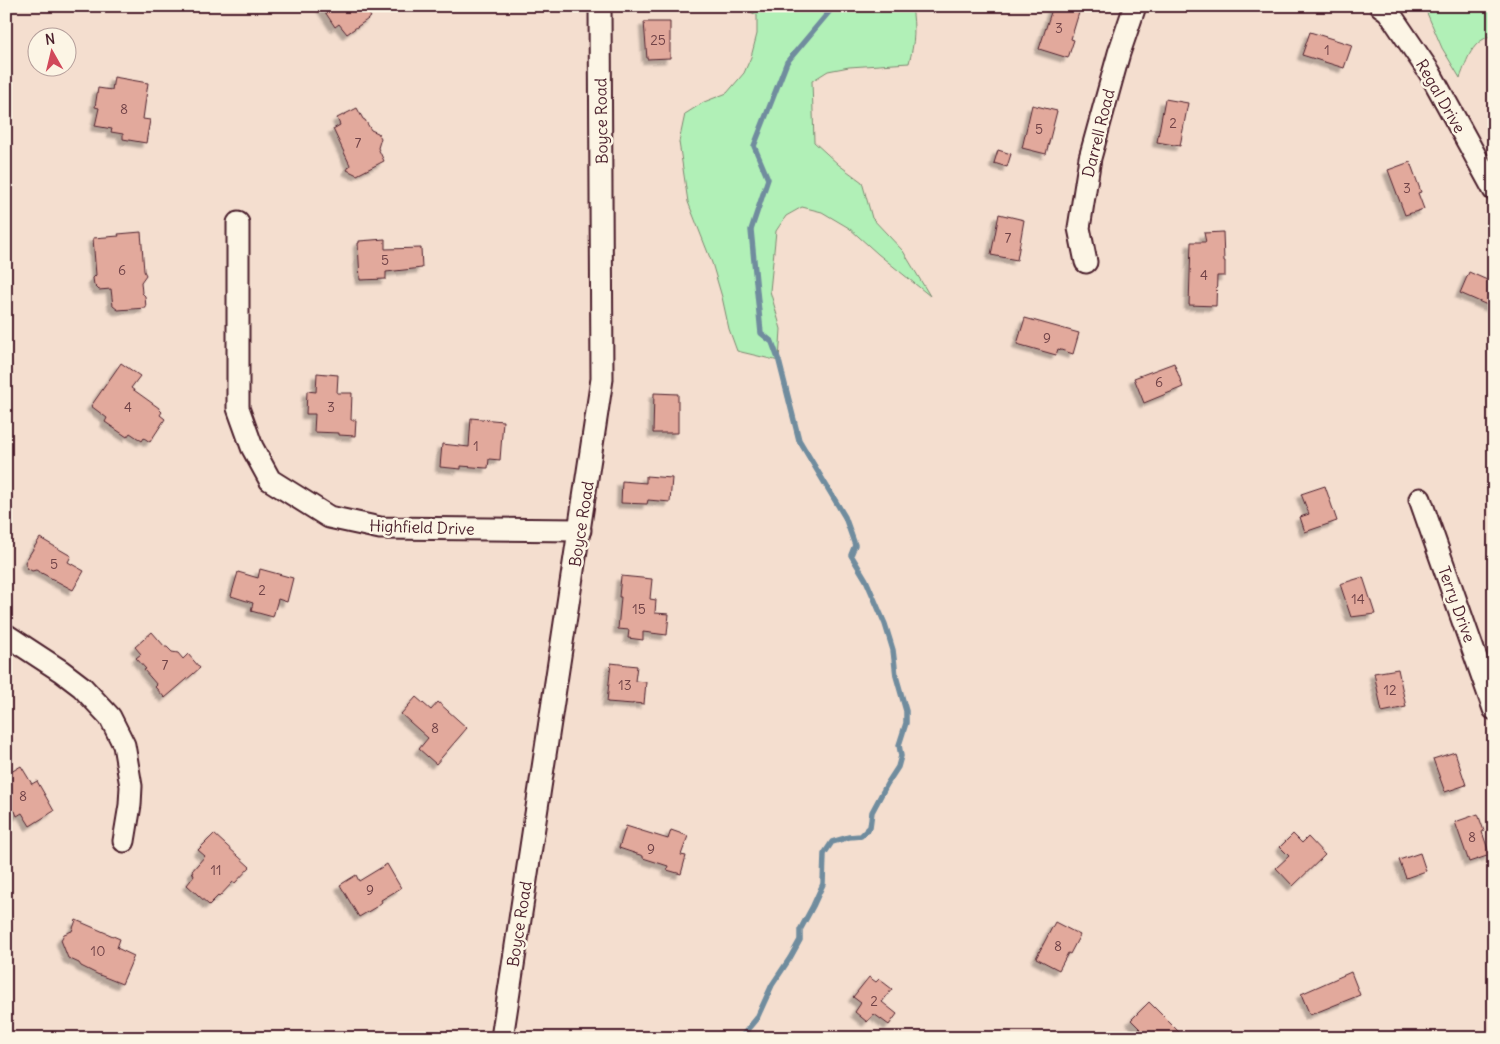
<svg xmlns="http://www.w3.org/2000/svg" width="1500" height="1044" font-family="Delius,sans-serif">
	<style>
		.green { fill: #b1f0b7; stroke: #7e8871 }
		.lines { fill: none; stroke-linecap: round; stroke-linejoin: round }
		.stream { stroke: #708c9e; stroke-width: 5.5 }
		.building { fill: #e2a99c; stroke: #4a1f2b; filter: url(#shadow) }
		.street-casing { stroke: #4a1f2b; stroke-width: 25 }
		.street { stroke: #fcf5e5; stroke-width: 21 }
		.labels { text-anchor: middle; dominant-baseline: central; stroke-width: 5; stroke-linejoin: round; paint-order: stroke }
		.number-label { font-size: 14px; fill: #704247 }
		.street-label { font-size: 16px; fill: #4a1f2b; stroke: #fcf5e5 }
	</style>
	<defs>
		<filter id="shadow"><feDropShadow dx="-4.5" dy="4.5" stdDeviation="1" flood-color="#0004"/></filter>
	</defs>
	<rect width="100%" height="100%" fill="#f4decf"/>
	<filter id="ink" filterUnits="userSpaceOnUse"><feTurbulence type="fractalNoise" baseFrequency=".02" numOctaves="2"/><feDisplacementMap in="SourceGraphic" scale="10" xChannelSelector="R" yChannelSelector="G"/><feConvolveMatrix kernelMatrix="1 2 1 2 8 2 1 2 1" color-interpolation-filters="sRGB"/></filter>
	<g filter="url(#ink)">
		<g class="green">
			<path d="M 737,6 L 912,6 C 915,29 915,41 909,63 L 849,67 L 828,71 L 812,81 L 814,142 L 839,165 L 862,182 L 872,218 L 903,251 L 930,296 L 878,254 L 849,228 L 822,212 L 802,207 L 786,216 L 776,231 L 770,291 L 781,329 L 779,361 L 737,351 L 729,329 L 722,297 L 712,263 L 688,202 L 679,142 L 685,114 L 704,102 L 727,93 L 744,73 L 751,57 L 757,34 L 757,15 Z"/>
			<path d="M 1424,6 L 1494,6 L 1494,35 C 1471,41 1468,58 1460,78 L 1442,48 Z"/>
		</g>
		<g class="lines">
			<path class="stream" d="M 734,1038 L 742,1036 L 757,1018 L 772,985 L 790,958 L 800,940 L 800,930 L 813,906 L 823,884 L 824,854 L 832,842 L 849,837 L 861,836 L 870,827 L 872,812 L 887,784 L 898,767 L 901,756 L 899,745 L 906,723 L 906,711 L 896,676 L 893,650 L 885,624 L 866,580 L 851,555 L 855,545 L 845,517 L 799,440 L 779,361 L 772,342 L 761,333 L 751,230 L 768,179 L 754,146 L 787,62 L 834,6"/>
		</g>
		<g class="building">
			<path d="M 321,6 L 364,6 L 371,17 L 347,34 L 339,24 L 335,27 Z"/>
			<path d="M 1053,6 L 1081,6 L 1071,39 L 1074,40 L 1068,58 L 1039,49 Z"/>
			<path d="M 644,22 L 670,22 L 670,58 L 647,59 Z"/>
			<path d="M 1310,32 L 1352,45 L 1344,68 L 1302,55 Z"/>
			<path d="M 114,77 L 148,83 L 143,119 L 150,120 L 146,143 L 123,139 L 123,134 L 111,132 L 112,129 L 95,126 L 99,108 L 95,107 L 98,88 L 112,90 Z"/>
			<path d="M 1165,99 L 1188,103 L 1180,146 L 1157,142 Z"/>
			<path d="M 1032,105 L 1057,111 L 1046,154 L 1022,148 Z"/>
			<path d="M 357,108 L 363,119 L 365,120 L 371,130 L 378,133 L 381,138 L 378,148 L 384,161 L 357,175 L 347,170 L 350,165 L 333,129 L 340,125 L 337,118 Z"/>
			<path d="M 998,150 L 1011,154 L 1007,167 L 994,163 Z"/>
			<path d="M 1410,162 L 1421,192 L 1418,193 L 1424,209 L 1405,215 L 1388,170 Z"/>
			<path d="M 999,214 L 1024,220 L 1017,260 L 991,255 Z"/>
			<path d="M 141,232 L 144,271 L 146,275 L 141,282 L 142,293 L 145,296 L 146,308 L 118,310 L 113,306 L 111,289 L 99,290 L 94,285 L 93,278 L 96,275 L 93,238 L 119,236 L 118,234 Z"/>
			<path d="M 1223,232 L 1224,261 L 1225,261 L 1225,276 L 1217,276 L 1216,306 L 1189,305 L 1191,242 L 1206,242 L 1204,233 Z"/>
			<path d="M 385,239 L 385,249 L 421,248 L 422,268 L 386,272 L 386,279 L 360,280 L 358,243 L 359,243 L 359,241 Z"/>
			<path d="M 1469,272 L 1494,283 L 1494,308 L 1460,293 Z"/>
			<path d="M 1025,318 L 1079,333 L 1073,354 L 1058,349 L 1056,355 L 1017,344 Z"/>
			<path d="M 121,363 L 140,376 L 131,388 L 159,408 L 159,409 L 162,412 L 160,415 L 165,419 L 150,442 L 144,438 L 142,441 L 130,433 L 127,437 L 105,422 L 107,418 L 91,406 Z"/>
			<path d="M 1174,363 L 1183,387 L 1144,403 L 1134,378 Z"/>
			<path d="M 317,373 L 338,375 L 337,393 L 352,393 L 351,420 L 356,420 L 355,436 L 339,435 L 339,433 L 314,432 L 315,414 L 306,414 L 307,391 L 316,392 Z"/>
			<path d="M 654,393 L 678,394 L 678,433 L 653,433 Z"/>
			<path d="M 471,418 L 503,421 L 500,460 L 489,459 L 488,468 L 486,468 L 461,466 L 461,469 L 440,467 L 442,444 L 469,447 Z"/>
			<path d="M 646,476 L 672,478 L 670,502 L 648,500 L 647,504 L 621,503 L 622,481 L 646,483 Z"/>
			<path d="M 1325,486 L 1337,521 L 1305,532 L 1300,517 L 1309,514 L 1301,494 Z"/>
			<path d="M 40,538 L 71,556 L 68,562 L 84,571 L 73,590 L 36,570 L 32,571 L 27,568 L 25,562 Z"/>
			<path d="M 260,569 L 293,578 L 287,602 L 278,599 L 273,617 L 251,611 L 253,603 L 231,596 L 238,572 L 258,578 Z"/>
			<path d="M 621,576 L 652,579 L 650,599 L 656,600 L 655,613 L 669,614 L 667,635 L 643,632 L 643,640 L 628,638 L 629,630 L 618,629 L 621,597 L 619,597 Z"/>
			<path d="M 1363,577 L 1375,614 L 1351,617 L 1340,584 Z"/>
			<path d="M 152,632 L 165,647 L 167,647 L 172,652 L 178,653 L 183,659 L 188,654 L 200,668 L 165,698 L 155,687 L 157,685 L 144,670 L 146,669 L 136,658 L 141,654 L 135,647 Z"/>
			<path d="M 611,663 L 637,666 L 635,681 L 646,682 L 644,704 L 633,703 L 633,704 L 607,702 Z"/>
			<path d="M 1398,669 L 1406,707 L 1382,712 L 1374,673 Z"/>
			<path d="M 416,697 L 431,710 L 438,702 L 467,728 L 436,764 L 419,749 L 428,738 L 401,714 Z"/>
			<path d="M 1455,752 L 1466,785 L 1445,792 L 1433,759 Z"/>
			<path d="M 21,766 L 32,784 L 37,781 L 54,811 L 30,826 L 22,813 L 17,816 L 15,811 L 6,809 L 6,775 Z"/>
			<path d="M 1478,814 L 1484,831 L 1482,832 L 1490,855 L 1469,862 L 1455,822 Z"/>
			<path d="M 626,826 L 668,839 L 671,830 L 688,836 L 681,855 L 686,856 L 681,874 L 667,870 L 668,866 L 643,858 L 643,856 L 619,848 Z"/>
			<path d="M 214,834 L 250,867 L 235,883 L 233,882 L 219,897 L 218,896 L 209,905 L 187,885 L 194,876 L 192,871 L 205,856 L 198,850 Z"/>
			<path d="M 1293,834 L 1302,843 L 1308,837 L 1325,855 L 1293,886 L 1276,868 L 1289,856 L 1280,847 Z"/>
			<path d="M 1420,853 L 1426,871 L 1406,878 L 1399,860 Z"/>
			<path d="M 387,864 L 401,888 L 381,900 L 382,902 L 376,907 L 359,917 L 340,885 L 356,875 L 359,881 Z"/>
			<path d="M 76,920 L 120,939 L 117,948 L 134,956 L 122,984 L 97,974 L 81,966 L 79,963 L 68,958 L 61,940 L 64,934 L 72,931 Z"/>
			<path d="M 1055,922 L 1080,935 L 1070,954 L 1068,953 L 1059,970 L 1036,958 Z"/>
			<path d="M 1351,972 L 1360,995 L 1310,1015 L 1301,994 Z"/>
			<path d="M 869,977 L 876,982 L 879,979 L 892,989 L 882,1002 L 897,1014 L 889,1025 L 874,1014 L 867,1022 L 855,1012 L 861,1003 L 853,997 Z"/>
			<path d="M 1149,1002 L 1185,1038 L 1149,1038 L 1131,1020 Z"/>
		</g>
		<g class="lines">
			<g class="street-casing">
				<g id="street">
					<path d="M 1381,6 L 1388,11 L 1430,73 L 1494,190"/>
					<path d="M 238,223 L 238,408 L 252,447 L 270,480 L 329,517 L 380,528 L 580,530"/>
					<path d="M 1086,262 L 1079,228 L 1090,158 L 1119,53 L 1135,6"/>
					<path d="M 1420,499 L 1494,709"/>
					<path d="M 6,635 L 61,671 L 82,687 L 110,717 L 124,745 L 131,786 L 130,805 L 124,841"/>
					<path d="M 502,1038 L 602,379 L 600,6"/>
				</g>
			</g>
			<use href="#street" class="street"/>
		</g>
	</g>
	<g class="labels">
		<g class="number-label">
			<text x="1059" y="28">3</text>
			<text x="658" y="40">25</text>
			<text x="1327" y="50">1</text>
			<text x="124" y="109">8</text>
			<text x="1173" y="123">2</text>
			<text x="1039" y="129">5</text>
			<text x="358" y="143">7</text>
			<text x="1407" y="188">3</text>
			<text x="1008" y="238">7</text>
			<text x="385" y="260">5</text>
			<text x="122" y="270">6</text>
			<text x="1204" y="275">4</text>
			<text x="1047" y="338">9</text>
			<text x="1159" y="382">6</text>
			<text x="128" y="407">4</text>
			<text x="331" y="407">3</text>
			<text x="476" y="446">1</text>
			<text x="54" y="564">5</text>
			<text x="262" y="590">2</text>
			<text x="1358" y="599">14</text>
			<text x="639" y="609">15</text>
			<text x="165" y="665">7</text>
			<text x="625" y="685">13</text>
			<text x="1390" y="690">12</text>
			<text x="435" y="728">8</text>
			<text x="23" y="796">8</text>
			<text x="1472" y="837">8</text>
			<text x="651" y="849">9</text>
			<text x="216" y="870">11</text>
			<text x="370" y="890">9</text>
			<text x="1058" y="946">8</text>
			<text x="98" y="951">10</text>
			<text x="874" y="1001">2</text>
		</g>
		<g class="street-label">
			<text transform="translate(1441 96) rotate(60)">Regal Drive</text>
			<text transform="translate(601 121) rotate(-91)">Boyce Road</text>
			<text transform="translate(1098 133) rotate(-76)">Darrell Road</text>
			<text transform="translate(581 524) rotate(-81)">Boyce Road</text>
			<text transform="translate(422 527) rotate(2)">Highfield Drive</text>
			<text transform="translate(1457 604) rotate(70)">Terry Drive</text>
			<text transform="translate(519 924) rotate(-81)">Boyce Road</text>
		</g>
	</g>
	<rect width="1500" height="1044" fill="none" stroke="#fcf5e5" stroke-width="25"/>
	<rect x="12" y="12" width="1475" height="1019" fill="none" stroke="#4a1f2b" stroke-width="2" filter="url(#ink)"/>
	<g transform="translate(52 52) rotate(352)"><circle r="24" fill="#fcf5e5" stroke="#b59f9b"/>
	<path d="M0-4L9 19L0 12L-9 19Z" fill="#d1495b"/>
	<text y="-8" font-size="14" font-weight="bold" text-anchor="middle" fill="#4a1f2b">N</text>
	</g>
</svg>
